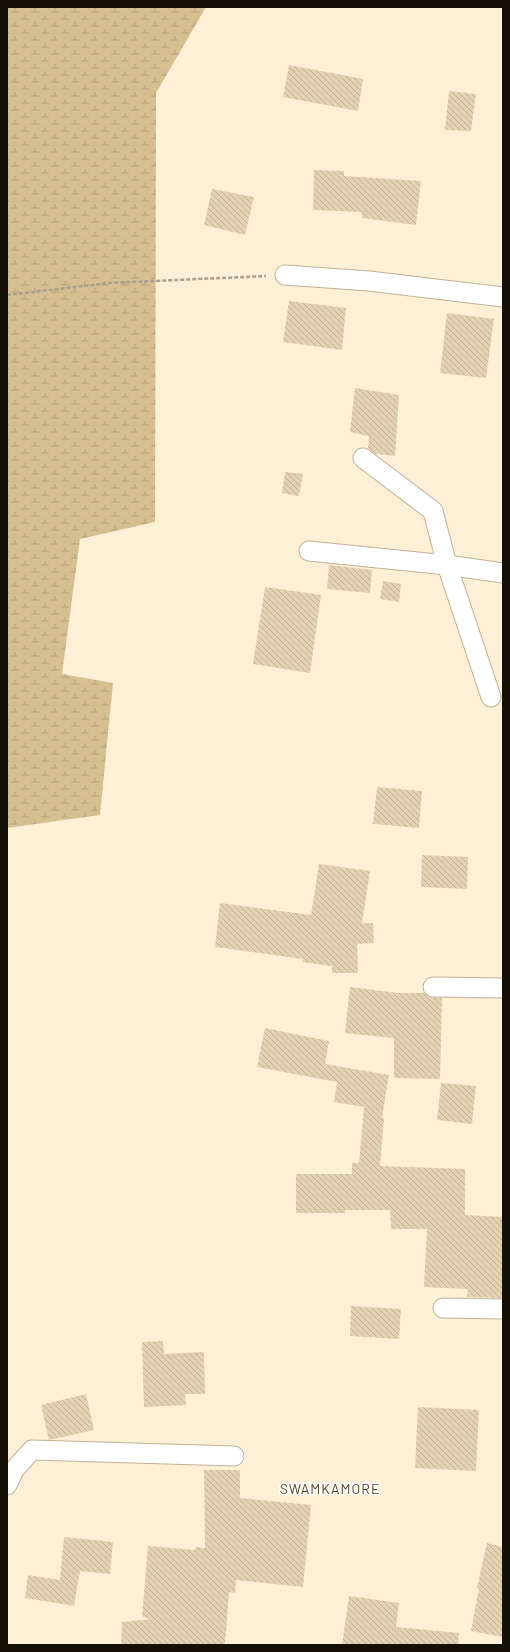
<svg xmlns="http://www.w3.org/2000/svg" width="510" height="1652" font-family="Barlow,sans-serif">
	<style>
		.wetland { fill: url(#wetland-marsh) }
		.building { fill: url(#building-back-hatch) }
		.lines { fill: none; stroke-linecap: round; stroke-linejoin: round }
		.street-casing { stroke: #c1b293; stroke-width: 21 }
		.path { stroke: #a99f8b; stroke-width: 2.5; stroke-dasharray: 4 2; stroke-linecap: butt }
		.street { stroke: #fff; stroke-width: 19 }
		.labels { text-anchor: middle; dominant-baseline: central; stroke-width: 3; stroke-linejoin: round; paint-order: stroke }
		.neighbourhood-label { font-size: 14px; letter-spacing: 1px; fill: #54472c; stroke: #fff }
	</style>
	<defs>
		<pattern id="wetland-marsh" width="20" height="14" patternUnits="userSpaceOnUse"><rect width="20" height="14" fill="#d6bf91"/><path d="M1 5h8M5 5V1M11 12h8M15 12V8" fill="none" stroke="#b7a37c"/></pattern>
		<pattern id="building-back-hatch" width="6" height="6" patternUnits="userSpaceOnUse"><rect width="6" height="6" fill="#e2d2b3"/><path d="M-1 5l2 2M0 0l6 6M5-1l2 2" fill="none" stroke="#c1b398"/></pattern>
	</defs>
	<rect width="100%" height="100%" fill="#fdf0d7"/>
	<path class="wetland" d="M 7,7 L 206,7 L 156,93 L 155,522 L 80,539 L 62,674 L 113,683 L 100,815 L 7,828 Z"/>
	<g class="building">
		<path d="M 289,65 L 363,79 L 358,111 L 283,97 Z"/>
		<path d="M 449,91 L 476,94 L 471,131 L 445,130 Z"/>
		<path d="M 314,170 L 344,171 L 344,176 L 421,181 L 416,225 L 362,218 L 362,212 L 313,210 Z"/>
		<path d="M 212,189 L 254,197 L 245,235 L 204,225 Z"/>
		<path d="M 289,301 L 346,308 L 342,350 L 283,342 Z"/>
		<path d="M 447,313 L 494,319 L 486,378 L 440,373 Z"/>
		<path d="M 355,388 L 399,395 L 395,456 L 376,454 L 368,449 L 369,436 L 350,432 Z"/>
		<path d="M 285,472 L 303,474 L 299,496 L 282,493 Z"/>
		<path d="M 329,565 L 372,570 L 370,593 L 327,589 Z"/>
		<path d="M 383,581 L 401,584 L 399,602 L 380,599 Z"/>
		<path d="M 265,587 L 321,595 L 310,673 L 253,664 Z"/>
		<path d="M 377,787 L 422,791 L 419,828 L 373,824 Z"/>
		<path d="M 422,855 L 468,857 L 467,889 L 421,887 Z"/>
		<path d="M 319,864 L 370,871 L 362,923 L 373,923 L 374,943 L 357,944 L 358,973 L 332,973 L 332,966 L 302,962 L 303,959 L 215,947 L 220,903 L 311,915 Z"/>
		<path d="M 350,987 L 398,993 L 424,993 L 428,997 L 432,998 L 442,998 L 440,1079 L 394,1078 L 394,1038 L 345,1033 Z"/>
		<path d="M 265,1028 L 329,1041 L 325,1064 L 389,1075 L 382,1118 L 384,1118 L 380,1166 L 465,1169 L 465,1215 L 503,1217 L 503,1298 L 467,1297 L 468,1289 L 424,1287 L 427,1229 L 391,1229 L 390,1210 L 345,1210 L 345,1213 L 296,1213 L 296,1174 L 352,1174 L 352,1163 L 359,1163 L 364,1107 L 334,1102 L 337,1082 L 257,1067 Z"/>
		<path d="M 441,1083 L 476,1086 L 472,1124 L 437,1120 Z"/>
		<path d="M 351,1306 L 401,1309 L 399,1339 L 350,1336 Z"/>
		<path d="M 163,1341 L 164,1354 L 204,1352 L 205,1394 L 185,1394 L 186,1405 L 144,1407 L 142,1342 Z"/>
		<path d="M 86,1394 L 94,1430 L 49,1440 L 41,1405 Z"/>
		<path d="M 418,1407 L 479,1410 L 476,1471 L 415,1468 Z"/>
		<path d="M 204,1470 L 240,1470 L 240,1498 L 311,1505 L 303,1587 L 236,1580 L 235,1593 L 229,1592 L 225,1645 L 121,1645 L 122,1622 L 151,1619 L 142,1617 L 148,1546 L 195,1550 L 196,1547 L 205,1548 Z"/>
		<path d="M 64,1537 L 113,1542 L 110,1574 L 80,1571 L 74,1606 L 25,1598 L 28,1575 L 60,1580 Z"/>
		<path d="M 487,1543 L 503,1547 L 503,1637 L 471,1631 L 479,1588 L 477,1588 Z"/>
		<path d="M 349,1596 L 399,1603 L 396,1627 L 459,1633 L 458,1645 L 342,1645 Z"/>
	</g>
	<g class="lines">
		<g class="street-casing">
			<g id="street">
				<path d="M 285,275 L 369,281 L 503,297"/>
				<path d="M 363,458 L 433,511 L 447,565 L 491,697"/>
				<path d="M 309,551 L 447,565 L 503,573"/>
				<path d="M 433,987 L 503,988"/>
				<path d="M 443,1308 L 503,1309"/>
				<path d="M 7,1485 L 14,1470 L 32,1450 L 234,1456"/>
			</g>
		</g>
		<path class="path" d="M 7,295 L 109,283 L 266,276"/>
		<use href="#street" class="street"/>
	</g>
	<g class="labels">
		<g class="neighbourhood-label">
			<text x="330" y="1488">SWAMKAMORE</text>
		</g>
	</g>
	<rect width="510" height="1652" fill="none" stroke="#151005" stroke-width="16"/>
</svg>
